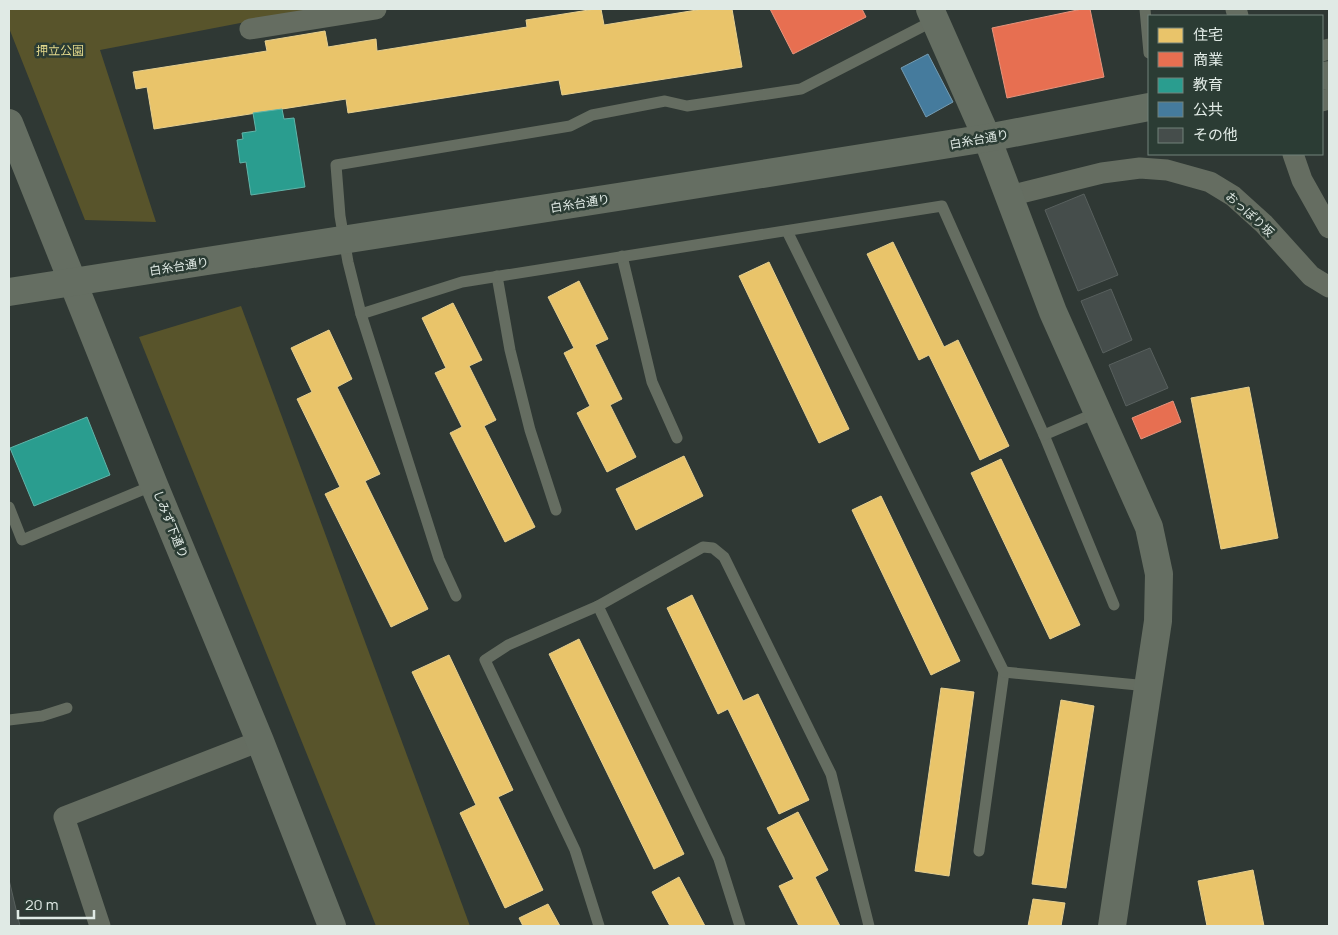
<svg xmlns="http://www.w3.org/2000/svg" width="1338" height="935" font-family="Manrope,'Noto Sans JP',sans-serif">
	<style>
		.green { fill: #58542b }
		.homes { fill: #e9c46a; stroke: #e6cf8f }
		.shops { fill: #e76f51; stroke: #e5947d }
		.schools { fill: #2a9d8f; stroke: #61b4a9 }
		.public { fill: #457b9d; stroke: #749cb3 }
		.building { fill: #454d4b; stroke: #58605e }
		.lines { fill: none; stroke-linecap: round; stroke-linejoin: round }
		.lane { stroke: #656d61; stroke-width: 11 }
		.street { stroke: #656d61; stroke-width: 21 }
		.secondary { stroke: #656e62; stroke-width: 28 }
		.labels { text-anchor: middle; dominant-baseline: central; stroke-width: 5; stroke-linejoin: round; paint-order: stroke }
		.park-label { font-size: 12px; fill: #e1d78b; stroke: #2b3c34 }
		.street-label { font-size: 12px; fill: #e0eae5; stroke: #2b3c34 }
	</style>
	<rect width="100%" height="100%" fill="#2f3834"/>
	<g class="green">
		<path d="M 9,9 L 314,9 L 100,50 L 156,222 L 85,220 L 9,28 Z"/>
		<path d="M 241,306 L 470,926 L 376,926 L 139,337 Z"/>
	</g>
	<g class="homes">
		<path d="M 595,9 L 601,9 L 604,25 L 703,9 L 732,9 L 742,67 L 562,95 L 559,80 L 348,113 L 346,99 L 154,129 L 147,87 L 136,89 L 133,72 L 267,51 L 265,41 L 325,31 L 328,47 L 376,39 L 377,51 L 527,27 L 526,20 Z"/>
		<path d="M 893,242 L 944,347 L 958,340 L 1009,446 L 980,460 L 929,355 L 919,360 L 867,254 Z"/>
		<path d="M 769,262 L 849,429 L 819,443 L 739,276 Z"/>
		<path d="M 579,281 L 608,339 L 595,345 L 622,399 L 610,405 L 636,457 L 607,472 L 577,413 L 590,406 L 564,353 L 574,348 L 548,297 Z"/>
		<path d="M 453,303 L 482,360 L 469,366 L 496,420 L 484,426 L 535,527 L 505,542 L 450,433 L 462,427 L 435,373 L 446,368 L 422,318 Z"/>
		<path d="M 329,330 L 352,379 L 337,387 L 380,474 L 365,481 L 428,609 L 391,627 L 325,494 L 340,487 L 297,399 L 312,392 L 291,348 Z"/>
		<path d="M 1249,387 L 1278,538 L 1221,549 L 1191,398 Z"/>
		<path d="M 684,456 L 703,496 L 636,530 L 616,489 Z"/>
		<path d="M 1001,459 L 1080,625 L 1050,639 L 971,473 Z"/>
		<path d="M 881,496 L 960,661 L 931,675 L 852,510 Z"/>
		<path d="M 692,595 L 743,701 L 758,694 L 809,800 L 779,814 L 728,709 L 718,714 L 667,608 Z"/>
		<path d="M 579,639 L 684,854 L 654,869 L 549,654 Z"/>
		<path d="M 449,655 L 513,790 L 498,797 L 543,890 L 505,908 L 460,813 L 476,805 L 412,672 Z"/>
		<path d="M 941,688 L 974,692 L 949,876 L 915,871 Z"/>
		<path d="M 1061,700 L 1094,706 L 1066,888 L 1032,884 Z"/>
		<path d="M 798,812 L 828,870 L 815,877 L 840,926 L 799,926 L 779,886 L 794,879 L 767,828 Z"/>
		<path d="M 1253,870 L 1264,926 L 1207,926 L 1198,881 Z"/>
		<path d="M 679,877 L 705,926 L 670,926 L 652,892 Z"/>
		<path d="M 1033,899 L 1065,903 L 1061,926 L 1028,926 Z"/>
		<path d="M 548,904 L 560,926 L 523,926 L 519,918 Z"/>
	</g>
	<g class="shops">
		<path d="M 770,9 L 862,9 L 866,17 L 793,54 Z"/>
		<path d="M 1082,9 L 1090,9 L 1104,77 L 1007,98 L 992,28 Z"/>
		<path d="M 1173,401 L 1181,422 L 1141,439 L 1132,418 Z"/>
	</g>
	<g class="schools">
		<path d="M 282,109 L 284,119 L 294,118 L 305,187 L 251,195 L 246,162 L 240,163 L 237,140 L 243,139 L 242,133 L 256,131 L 253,113 Z"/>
		<path d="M 87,417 L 110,475 L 34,506 L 10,448 Z"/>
	</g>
	<path class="public" d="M 928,54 L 953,102 L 926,117 L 901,68 Z"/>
	<g class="building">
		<path d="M 1084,194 L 1118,275 L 1078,291 L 1045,210 Z"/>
		<path d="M 1111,289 L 1132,340 L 1103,353 L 1081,301 Z"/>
		<path d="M 1150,348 L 1168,388 L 1126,406 L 1109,365 Z"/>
		<path d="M 9,880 L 10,884 L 20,926 L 9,926 Z"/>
	</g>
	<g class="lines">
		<g class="lane">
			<path d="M 1145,9 L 1149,53"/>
			<path d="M 787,231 L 1004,672 L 979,851"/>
			<path d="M 622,256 L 652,382 L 677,438"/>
			<path d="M 497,276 L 510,350 L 530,430 L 556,510"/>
			<path d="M 361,314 L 462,282 L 942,206 L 1044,435 L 1114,605"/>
			<path d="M 1044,435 L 1098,412"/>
			<path d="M 9,507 L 22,540 L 154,485"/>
			<path d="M 456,596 L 439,559 L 361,314 L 348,262 L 340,216 L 336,165 L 570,126 L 592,115 L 665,101 L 687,106 L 801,89 L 935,20"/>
			<path d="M 598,606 L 719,859 L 740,926"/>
			<path d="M 1004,672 L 1148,686"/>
			<path d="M 9,720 L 42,716 L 67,708"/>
			<path d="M 599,926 L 575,850 L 485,660 L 508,645 L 598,606 L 703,547 L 713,548 L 724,557 L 831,774 L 869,926"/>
		</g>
		<g class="street">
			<path d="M 1236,9 L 1238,16"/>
			<path d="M 250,29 L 376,9"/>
			<path d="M 1322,51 L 1329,49"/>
			<path d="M 1322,101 L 1329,99"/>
			<path d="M 1293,154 L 1302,180 L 1329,228"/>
			<path d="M 1009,196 L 1102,173 L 1140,168 L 1167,170 L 1210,182 L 1233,196 L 1264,224 L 1311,276 L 1329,287"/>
			<path d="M 100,926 L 64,817 L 260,741"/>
		</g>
		<g class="secondary">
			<path d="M 930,9 L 987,138 L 1053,312 L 1149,527 L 1159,574 L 1158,621 L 1112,926"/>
			<path d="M 1322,76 L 1329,75"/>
			<path d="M 9,123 L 154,485 L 260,741 L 332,926"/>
			<path d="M 9,292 L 624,196 L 987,138 L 1149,107"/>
		</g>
	</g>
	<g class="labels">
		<g class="park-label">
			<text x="60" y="50">押立公園</text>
		</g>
		<g class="street-label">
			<text transform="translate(979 139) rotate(-10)">白糸台通り</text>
			<text transform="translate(580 203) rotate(-9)">白糸台通り</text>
			<text transform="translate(1250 214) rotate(42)">おっぽり坂</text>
			<text transform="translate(179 266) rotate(-9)">白糸台通り</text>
			<text transform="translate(171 524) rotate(68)">しみず下通り</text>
		</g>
	</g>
	<rect width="1338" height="935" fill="none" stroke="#e0eae5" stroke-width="20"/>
	<rect x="1148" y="15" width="175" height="140" fill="#2b3c34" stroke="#73827b"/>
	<rect x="1158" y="28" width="25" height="15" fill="#e9c46a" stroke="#73827b"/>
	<text x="1193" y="40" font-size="15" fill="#e0eae5">住宅</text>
	<rect x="1158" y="52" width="25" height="15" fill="#e76f51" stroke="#73827b"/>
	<text x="1193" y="65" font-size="15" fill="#e0eae5">商業</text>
	<rect x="1158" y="78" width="25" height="15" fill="#2a9d8f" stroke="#73827b"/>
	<text x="1193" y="90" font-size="15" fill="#e0eae5">教育</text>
	<rect x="1158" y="102" width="25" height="15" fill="#457b9d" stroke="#73827b"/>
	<text x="1193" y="115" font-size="15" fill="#e0eae5">公共</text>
	<rect x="1158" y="128" width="25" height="15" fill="#454d4b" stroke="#73827b"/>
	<text x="1193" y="140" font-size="15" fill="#e0eae5">その他</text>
	<path d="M18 910v8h76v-8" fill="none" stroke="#e0eae5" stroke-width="2.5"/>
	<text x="25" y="910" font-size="15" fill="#e0eae5" stroke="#2b3c34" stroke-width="4" paint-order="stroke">20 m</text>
</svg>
